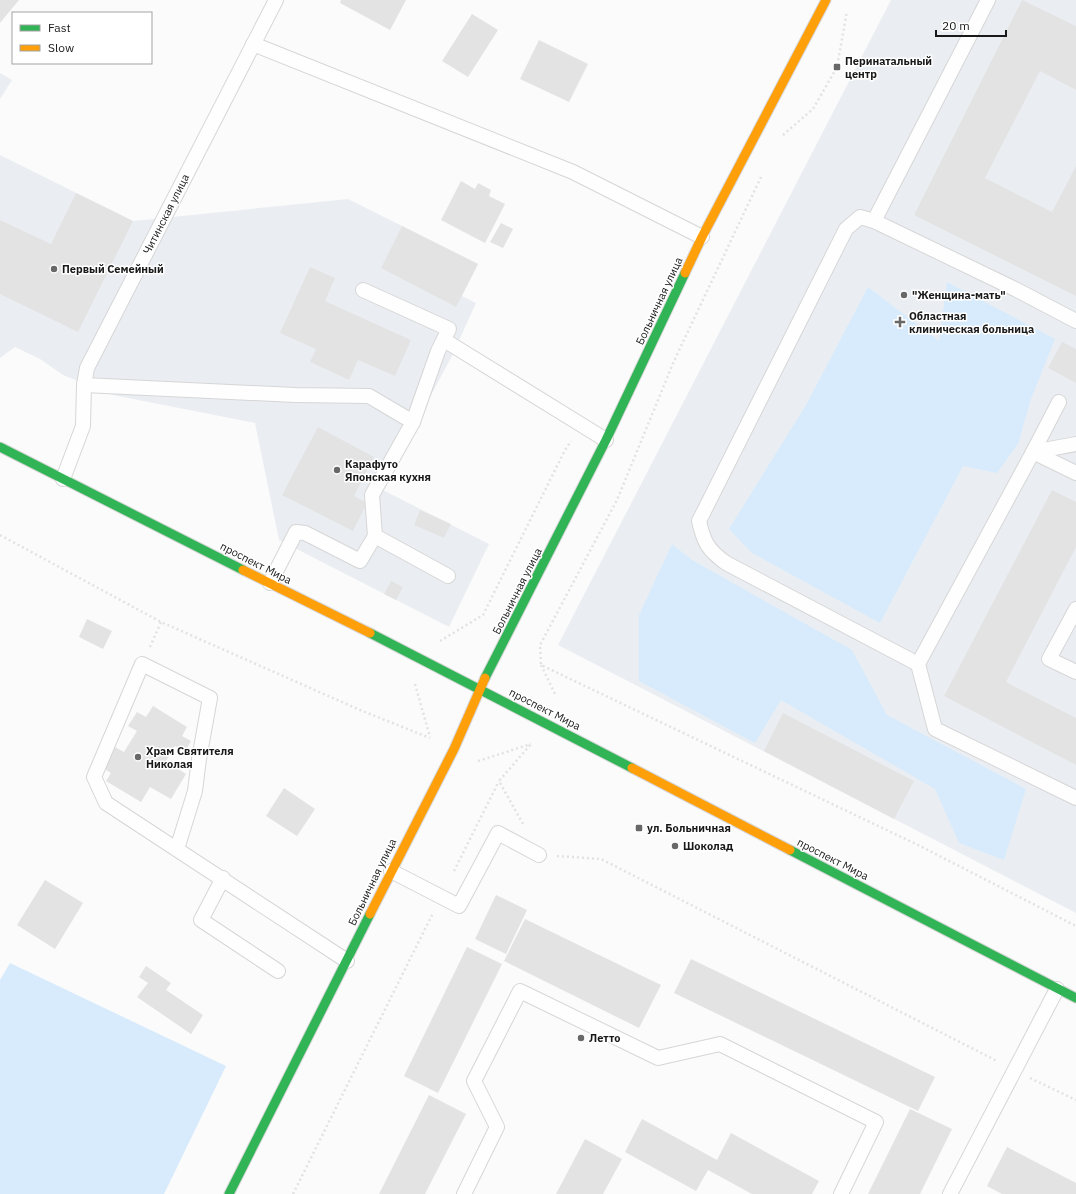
<svg xmlns="http://www.w3.org/2000/svg" width="1076" height="1194" font-family="'IBM Plex Sans',sans-serif">
	<style>
		.built { fill: #eaeef2 }
		.green { fill: #d7ebfc }
		.building { fill: #e3e3e3 }
		.lines { fill: none; stroke-linecap: round; stroke-linejoin: round }
		.lane-casing { stroke: #d6d6d7; stroke-width: 16 }
		.fast-casing { stroke: #d6d6d7; stroke-width: 11 }
		.slow-casing { stroke: #d6d6d7; stroke-width: 11 }
		.path { stroke: #e2e2e2; stroke-width: 2.5; stroke-dasharray: 2 3; stroke-linecap: butt }
		.lane { stroke: #fefefe; stroke-width: 14 }
		.fast { stroke: #30b455; stroke-width: 9 }
		.slow { stroke: #ff9f0a; stroke-width: 9 }
		.poi-dot { fill: #686869; stroke: #fff; stroke-width: 1.5 }
		.labels { text-anchor: middle; dominant-baseline: central; stroke-width: 3; stroke-linejoin: round; paint-order: stroke }
		.poi-label { font-size: 11px; font-weight: bold; fill: #19191a; stroke: #fff; text-anchor: start }
		.street-label { font-size: 11px; fill: #19191a; stroke: #fff }
	</style>
	<rect width="100%" height="100%" fill="#fbfbfb"/>
	<g class="built">
		<path d="M 891,0 L 1076,0 L 1076,913 L 558,645 Z"/>
		<path d="M 0,73 L 12,80 L 0,99 Z"/>
		<path d="M 0,155 L 133,221 L 348,199 L 478,264 L 462,296 L 476,303 L 452,356 L 381,489 L 489,544 L 449,627 L 279,540 L 255,423 L 113,395 L 63,375 L 40,359 L 15,347 L 0,358 Z"/>
	</g>
	<g class="green">
		<path d="M 947,282 L 1055,339 L 1031,399 L 1018,444 L 997,473 L 963,466 L 880,623 L 752,553 L 729,529 L 806,405 L 868,287 L 939,341 Z"/>
		<path d="M 672,544 L 692,560 L 852,650 L 887,715 L 1026,789 L 1004,860 L 959,843 L 935,789 L 781,700 L 755,743 L 639,681 L 639,615 Z"/>
		<path d="M 10,963 L 226,1066 L 164,1194 L 0,1194 L 0,980 Z"/>
	</g>
	<g class="building">
		<path d="M 0,0 L 19,0 L 0,23 Z"/>
		<path d="M 341,0 L 406,0 L 390,30 L 340,3 Z"/>
		<path d="M 1022,0 L 1076,26 L 1076,90 L 1040,71 L 985,178 L 1052,212 L 1076,166 L 1076,296 L 914,215 Z"/>
		<path d="M 472,14 L 498,30 L 468,77 L 442,61 Z"/>
		<path d="M 539,40 L 588,64 L 569,102 L 520,79 Z"/>
		<path d="M 461,181 L 475,189 L 478,183 L 491,190 L 489,196 L 505,204 L 485,243 L 441,220 Z"/>
		<path d="M 76,193 L 133,221 L 78,332 L 0,294 L 0,220 L 51,244 Z"/>
		<path d="M 501,223 L 513,229 L 503,248 L 490,242 Z"/>
		<path d="M 402,226 L 478,264 L 456,307 L 381,268 Z"/>
		<path d="M 310,267 L 335,278 L 325,301 L 411,340 L 395,376 L 358,360 L 349,380 L 310,362 L 316,349 L 280,333 Z"/>
		<path d="M 1062,342 L 1076,349 L 1076,383 L 1048,368 Z"/>
		<path d="M 318,427 L 374,457 L 354,496 L 367,503 L 353,531 L 282,495 Z"/>
		<path d="M 1052,490 L 1076,502 L 1076,547 L 1006,682 L 1076,718 L 1076,765 L 944,696 Z"/>
		<path d="M 420,510 L 451,524 L 444,538 L 414,525 Z"/>
		<path d="M 391,581 L 403,587 L 396,600 L 384,594 Z"/>
		<path d="M 87,619 L 112,631 L 103,649 L 79,637 Z"/>
		<path d="M 153,706 L 187,727 L 182,736 L 191,741 L 185,752 L 175,746 L 166,761 L 186,774 L 171,799 L 150,787 L 141,802 L 106,781 L 111,773 L 101,767 L 113,746 L 124,752 L 137,731 L 128,726 L 137,712 L 146,717 Z"/>
		<path d="M 783,713 L 914,781 L 894,819 L 764,751 Z"/>
		<path d="M 284,788 L 315,809 L 297,836 L 266,816 Z"/>
		<path d="M 45,880 L 83,903 L 55,949 L 17,925 Z"/>
		<path d="M 496,895 L 527,910 L 506,954 L 475,939 Z"/>
		<path d="M 525,919 L 661,985 L 639,1028 L 504,961 Z"/>
		<path d="M 467,947 L 502,964 L 438,1093 L 404,1076 Z"/>
		<path d="M 691,959 L 935,1077 L 918,1111 L 674,993 Z"/>
		<path d="M 146,966 L 171,983 L 166,990 L 203,1015 L 191,1034 L 137,997 L 148,983 L 139,977 Z"/>
		<path d="M 429,1095 L 466,1114 L 425,1194 L 379,1194 Z"/>
		<path d="M 910,1109 L 952,1129 L 920,1194 L 868,1194 Z"/>
		<path d="M 642,1119 L 717,1160 L 731,1133 L 819,1181 L 812,1194 L 752,1194 L 708,1170 L 696,1191 L 625,1152 Z"/>
		<path d="M 585,1139 L 622,1159 L 603,1194 L 556,1194 Z"/>
		<path d="M 1007,1147 L 1076,1183 L 1076,1194 L 1002,1194 L 987,1186 Z"/>
	</g>
	<g class="lines">
		<g class="lane-casing">
			<g id="lane">
				<path d="M 253,44 L 573,172 L 702,237"/>
				<path d="M 874,221 L 988,0"/>
				<path d="M 363,290 L 449,329 L 438,351 L 413,422"/>
				<path d="M 444,340 L 606,440"/>
				<path d="M 84,385 L 295,395 L 369,396 L 413,422 L 372,495 L 375,536 L 448,576"/>
				<path d="M 1033,452 L 1059,402"/>
				<path d="M 1033,452 L 1076,444"/>
				<path d="M 1076,473 L 1033,452 L 918,664 L 935,729 L 1076,798"/>
				<path d="M 63,479 L 83,426 L 84,385 L 87,368 L 276,0"/>
				<path d="M 270,583 L 296,532 L 305,533 L 360,561 L 375,536"/>
				<path d="M 1076,609 L 1049,659 L 1076,672"/>
				<path d="M 918,664 L 726,563 C 708,550 704,543 699,521 L 846,229 L 860,217 L 874,221 L 1017,290 L 1076,321"/>
				<path d="M 177,849 L 195,791 L 199,759 L 210,698 L 142,664 L 94,777 L 106,803 L 347,961"/>
				<path d="M 391,871 L 459,906 L 498,833 L 539,855"/>
				<path d="M 223,878 L 201,920 L 278,971"/>
				<path d="M 464,1194 L 497,1127 L 474,1081 L 520,991 L 658,1058 L 720,1044 L 876,1122 L 841,1194"/>
				<path d="M 950,1194 L 1057,989"/>
			</g>
		</g>
		<g class="fast-casing">
			<g id="fast">
				<path d="M 0,447 L 243,570"/>
				<path d="M 370,633 L 632,768"/>
				<path d="M 485,678 L 606,440 L 685,273"/>
				<path d="M 790,850 L 1076,998"/>
				<path d="M 229,1194 L 370,914"/>
			</g>
		</g>
		<g class="slow-casing">
			<g id="slow">
				<path d="M 685,273 L 702,237 L 826,0"/>
				<path d="M 243,570 L 370,633"/>
				<path d="M 632,768 L 790,850"/>
				<path d="M 370,914 L 454,749 L 485,678"/>
			</g>
		</g>
		<g class="path">
			<path d="M 783,135 L 813,109 L 837,67 L 847,11"/>
			<path d="M 761,177 L 674,361 L 617,500 L 540,645 L 541,665 L 918,845 L 1076,926"/>
			<path d="M 0,535 L 161,622 L 360,710 L 430,738"/>
			<path d="M 440,641 L 483,615 L 565,450 L 571,441"/>
			<path d="M 150,647 L 161,622"/>
			<path d="M 541,665 L 556,696"/>
			<path d="M 415,684 L 430,737"/>
			<path d="M 478,761 L 531,744"/>
			<path d="M 523,824 L 499,781 L 531,744"/>
			<path d="M 557,856 L 601,859 L 997,1061"/>
			<path d="M 454,871 L 499,781"/>
			<path d="M 1030,1078 L 1076,1100"/>
			<path d="M 293,1194 L 433,913"/>
		</g>
		<use href="#lane" class="lane"/>
		<use href="#fast" class="fast"/>
		<use href="#slow" class="slow"/>
	</g>
	<g class="poi-dot">
		<rect x="833" y="63" width="8" height="8" rx="2"/>
		<circle cx="54" cy="269" r="4"/>
		<circle cx="904" cy="295" r="4"/>
		<path d="M898 316h4v4h4v4h-4v4h-4v-4h-4v-4h4z"/>
		<circle cx="337" cy="470" r="4"/>
		<circle cx="138" cy="757" r="4"/>
		<rect x="635" y="824" width="8" height="8" rx="2"/>
		<circle cx="675" cy="846" r="4"/>
		<circle cx="581" cy="1038" r="4"/>
	</g>
	<g class="labels">
		<g class="poi-label">
			<text x="845" y="61">Перинатальный<tspan x="845" dy="13">центр</tspan></text>
			<text x="62" y="269">Первый Семейный</text>
			<text x="912" y="295">"Женщина-мать"</text>
			<text x="909" y="316">Областная<tspan x="909" dy="13">клиническая больница</tspan></text>
			<text x="345" y="464">Карафуто<tspan x="345" dy="13">Японская кухня</tspan></text>
			<text x="146" y="751">Храм Святителя<tspan x="146" dy="13">Николая</tspan></text>
			<text x="647" y="828">ул. Больничная</text>
			<text x="683" y="846">Шоколад</text>
			<text x="589" y="1038">Летто</text>
		</g>
		<g class="street-label">
			<text transform="translate(166 214) rotate(-63)">Читинская улица</text>
			<text transform="translate(659 301) rotate(-65)">Больничная улица</text>
			<text transform="translate(256 563) rotate(27)">проспект Мира</text>
			<text transform="translate(517 591) rotate(-63)">Больничная улица</text>
			<text transform="translate(545 709) rotate(27)">проспект Мира</text>
			<text transform="translate(833 859) rotate(27)">проспект Мира</text>
			<text transform="translate(372 882) rotate(-64)">Больничная улица</text>
		</g>
	</g>
	<rect x="12" y="12" width="140" height="52" fill="#ffffff" stroke="#a3a3a3"/>
	<rect x="20" y="25" width="20" height="6" fill="#30b455" stroke="#a3a3a3"/>
	<text x="48" y="32" font-size="12" fill="#19191a">Fast</text>
	<rect x="20" y="45" width="20" height="6" fill="#ff9f0a" stroke="#a3a3a3"/>
	<text x="48" y="52" font-size="12" fill="#19191a">Slow</text>
	<path d="M936 30v6h70v-6" fill="none" stroke="#19191a" stroke-width="2"/>
	<text x="942" y="30" font-size="12" fill="#19191a" stroke="#ffffff" stroke-width="3" paint-order="stroke">20 m</text>
</svg>
